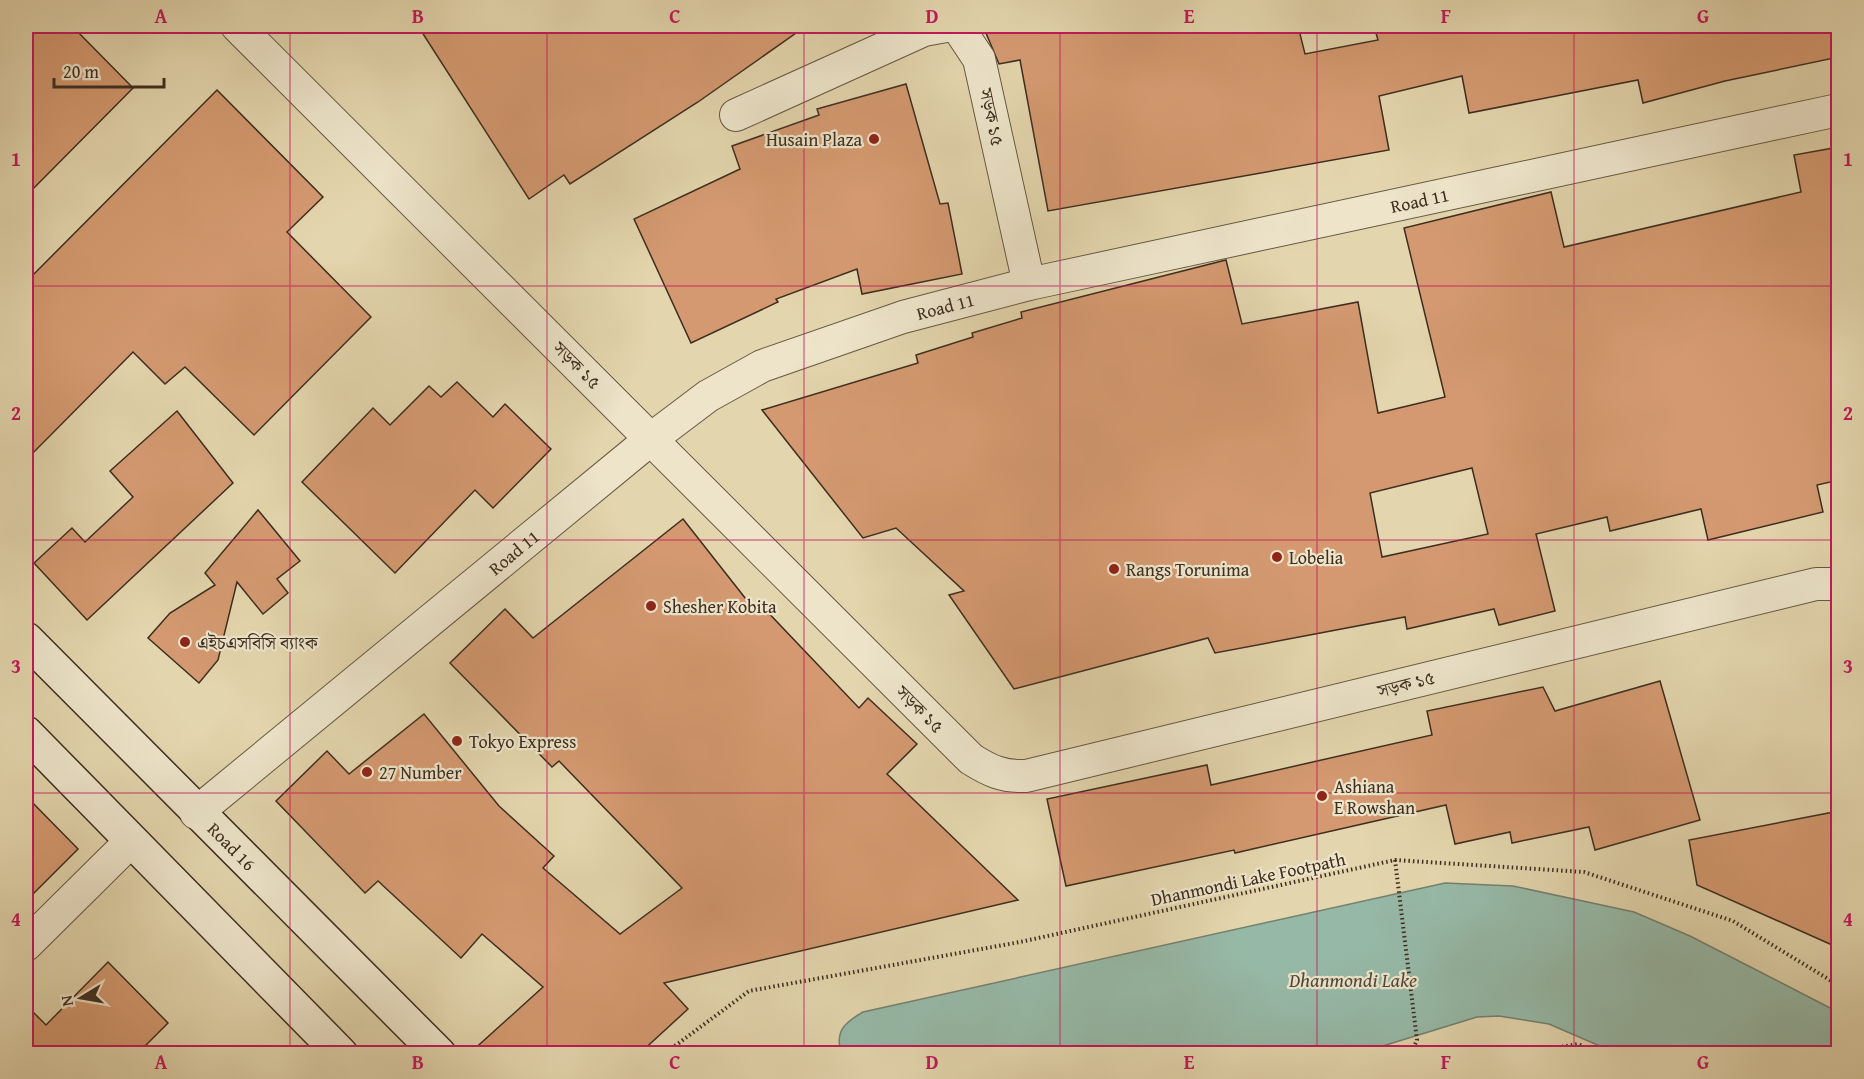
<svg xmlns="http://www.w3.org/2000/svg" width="1864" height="1079" font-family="'Gentium Book Plus','Noto Serif Bengali',serif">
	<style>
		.water { fill: #96b9a7; stroke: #738171; stroke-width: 1.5 }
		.building { fill: #d49970; stroke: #3e2e20; stroke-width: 1.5; fill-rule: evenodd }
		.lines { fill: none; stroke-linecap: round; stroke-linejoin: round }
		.minor-casing { stroke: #675843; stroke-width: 34 }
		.secondary-casing { stroke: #3e2e20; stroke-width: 36 }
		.path { stroke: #3e2e20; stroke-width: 4; stroke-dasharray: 1.5 3; stroke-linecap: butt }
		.minor { stroke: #ede4ca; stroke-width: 32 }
		.secondary { stroke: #ede4ca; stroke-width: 33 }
		.grid { fill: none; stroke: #c2185b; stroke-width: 1.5; stroke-opacity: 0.55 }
		.poi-dot { fill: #8f2418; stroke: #ede4ca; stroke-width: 2 }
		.labels { text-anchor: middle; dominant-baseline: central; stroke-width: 4.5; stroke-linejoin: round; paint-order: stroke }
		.street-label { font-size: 18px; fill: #3e2e20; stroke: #ede4ca }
		.poi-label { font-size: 18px; fill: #3e2e20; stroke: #ede4ca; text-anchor: start }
		.water-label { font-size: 20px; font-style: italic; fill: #504a3b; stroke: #ede4ca }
		.neatline { fill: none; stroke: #c2185b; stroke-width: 2 }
		.grid-label { font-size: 20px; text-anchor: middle; font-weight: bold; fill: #c2185b }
	</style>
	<rect width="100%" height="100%" fill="#e3d5ad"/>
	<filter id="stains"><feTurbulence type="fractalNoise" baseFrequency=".00333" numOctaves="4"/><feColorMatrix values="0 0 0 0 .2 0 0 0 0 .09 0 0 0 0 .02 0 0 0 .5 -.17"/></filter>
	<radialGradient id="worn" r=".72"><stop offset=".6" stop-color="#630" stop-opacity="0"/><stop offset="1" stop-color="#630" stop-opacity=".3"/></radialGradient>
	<path class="water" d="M 1445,883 L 1513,886 L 1634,912 L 1690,936 L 1838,1012 L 1838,1053 L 1616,1053 L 1549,1024 L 1499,1016 L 1477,1017 L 1360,1053 L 841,1053 C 835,1031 844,1023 863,1012 Z"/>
	<g class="building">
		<path d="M 26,26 L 72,26 L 133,88 L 26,196 Z"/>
		<path d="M 418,26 L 806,26 L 698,102 L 570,184 L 564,175 L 529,199 Z"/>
		<path d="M 983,26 L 1298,26 L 1305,54 L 1378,40 L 1374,26 L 1839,26 L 1839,57 L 1725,81 L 1643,103 L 1638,80 L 1469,113 L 1462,76 L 1379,96 L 1389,150 L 1048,211 L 1020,60 L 999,64 Z"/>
		<path d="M 906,84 L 940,204 L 948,203 L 962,274 L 862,294 L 857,269 L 776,299 L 778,302 L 691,343 L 634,219 L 740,169 L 732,146 L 819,115 L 817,109 Z"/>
		<path d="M 217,90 L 323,197 L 287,232 L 371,317 L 254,435 L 185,367 L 165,384 L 133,352 L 26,460 L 26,282 Z"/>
		<path d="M 1839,147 L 1839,480 L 1817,485 L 1823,512 L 1708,540 L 1701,509 L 1610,531 L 1607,517 L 1536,534 L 1555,611 L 1499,625 L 1494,609 L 1407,629 L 1405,617 L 1215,653 L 1208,638 L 1014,689 L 949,595 L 964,591 L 896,528 L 863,538 L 762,410 L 918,363 L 916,355 L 973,337 L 972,333 L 1022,318 L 1021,312 L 1226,260 L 1242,324 L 1358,302 L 1378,413 L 1445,397 L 1404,228 L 1551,192 L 1564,247 L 1801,192 L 1794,155 ZM 1472,468 L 1488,534 L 1382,557 L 1370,493 Z"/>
		<path d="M 457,382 L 493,417 L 505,404 L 551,449 L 493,508 L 475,490 L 395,573 L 302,482 L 373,408 L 390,425 L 429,386 L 441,397 Z"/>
		<path d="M 177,411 L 233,483 L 87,620 L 34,563 L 72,528 L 85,542 L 133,497 L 110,471 Z"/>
		<path d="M 258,510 L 300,561 L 277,579 L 288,593 L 263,614 L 237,582 L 218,660 L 199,683 L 148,638 L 170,613 L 215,585 L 205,573 Z"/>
		<path d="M 683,519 L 753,608 L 758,602 L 859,708 L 868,698 L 917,744 L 887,774 L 1018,900 L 664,983 L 688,1009 L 640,1053 L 470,1053 L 543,987 L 482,934 L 461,958 L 378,881 L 365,893 L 276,801 L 327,751 L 349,774 L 424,714 L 499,806 L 554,856 L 543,868 L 620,934 L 682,888 L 559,761 L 552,767 L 450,663 L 505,609 L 533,638 Z"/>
		<path d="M 1660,681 L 1700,820 L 1595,850 L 1589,827 L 1512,843 L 1510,832 L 1455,844 L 1446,805 L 1235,853 L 1234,850 L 1066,886 L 1047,799 L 1207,765 L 1211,785 L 1432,735 L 1427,711 L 1543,687 L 1555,711 Z"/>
		<path d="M 26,796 L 78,849 L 26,901 Z"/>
		<path d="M 1839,811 L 1839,948 L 1697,885 L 1689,840 Z"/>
		<path d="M 108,962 L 168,1023 L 138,1053 L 26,1053 L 26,1005 L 46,1025 Z"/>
	</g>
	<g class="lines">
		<g class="minor-casing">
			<g id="minor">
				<path d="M 237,26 L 971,759 C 990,771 1003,777 1026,776 L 1816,584 L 1838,584"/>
				<path d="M 957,26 L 979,59 L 1029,284"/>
				<path d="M 736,115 L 924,30 L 946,26"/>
				<path id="s1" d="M 196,813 L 651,439 L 708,396 L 762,366 L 903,317 L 1029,284 L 1838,110"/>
				<path d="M 26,945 L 131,841"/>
			</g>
		</g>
		<g class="secondary-casing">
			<g id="secondary">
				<path id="s2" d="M 26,639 L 439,1054"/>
				<path d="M 26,733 L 341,1054"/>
			</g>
		</g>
		<g class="path">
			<path d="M 1395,860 L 1417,1040 L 1411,1054"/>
			<path d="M 664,1054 L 749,991 L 1020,942 L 1395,860 L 1584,872 L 1733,921 L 1838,985"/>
			<path d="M 1513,1054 L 1579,1044 L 1596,1054"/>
		</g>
		<use href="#minor" class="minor"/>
		<use href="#secondary" class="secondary"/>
	</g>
	<path class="grid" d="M 290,26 L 290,1054M 547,26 L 547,1054M 804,26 L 804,1054M 1060,26 L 1060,1054M 1317,26 L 1317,1054M 1574,26 L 1574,1054M 26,286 L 1838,286M 26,540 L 1838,540M 26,793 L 1838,793"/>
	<g class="poi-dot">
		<circle cx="874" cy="139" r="6"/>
		<circle cx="1277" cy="557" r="6"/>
		<circle cx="1114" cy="569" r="6"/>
		<circle cx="651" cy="606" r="6"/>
		<circle cx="185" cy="642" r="6"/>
		<circle cx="457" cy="741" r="6"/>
		<circle cx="367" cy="772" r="6"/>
		<circle cx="1322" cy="796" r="6"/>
	</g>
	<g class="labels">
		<g class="street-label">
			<text transform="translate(992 117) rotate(78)">সড়ক ১৫</text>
			<text stroke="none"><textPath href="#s1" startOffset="1401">Road 11</textPath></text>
			<text stroke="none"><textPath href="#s1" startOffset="915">Road 11</textPath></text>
			<text transform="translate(577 365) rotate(45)">সড়ক ১৫</text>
			<text stroke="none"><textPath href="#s1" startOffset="411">Road 11</textPath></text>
			<text transform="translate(1406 684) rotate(-14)">সড়ক ১৫</text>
			<text transform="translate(920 709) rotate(45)">সড়ক ১৫</text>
			<text stroke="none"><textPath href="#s2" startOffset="292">Road 16</textPath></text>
			<text transform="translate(1248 879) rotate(-12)">Dhanmondi Lake Footpath</text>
		</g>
		<g class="poi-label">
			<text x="862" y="139" text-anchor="end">Husain Plaza</text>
			<text x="1289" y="557">Lobelia</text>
			<text x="1126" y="569">Rangs Torunima</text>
			<text x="663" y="606">Shesher Kobita</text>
			<text x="197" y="642">এইচএসবিসি ব্যাংক</text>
			<text x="469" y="741">Tokyo Express</text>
			<text x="379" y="772">27 Number</text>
			<text x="1334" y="786">Ashiana<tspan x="1334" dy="21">E Rowshan</tspan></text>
		</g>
		<g class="water-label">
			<text x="1353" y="979">Dhanmondi Lake</text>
		</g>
	</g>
	<rect width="1864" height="1079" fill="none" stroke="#e3d5ad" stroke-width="66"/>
	<g transform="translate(81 998) rotate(259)" stroke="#ede4ca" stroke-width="4.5" paint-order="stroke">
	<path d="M0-4.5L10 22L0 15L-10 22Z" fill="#3e2e20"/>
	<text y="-9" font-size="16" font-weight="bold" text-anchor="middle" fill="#3e2e20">N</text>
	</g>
	<path d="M54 78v9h110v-9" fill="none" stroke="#3e2e20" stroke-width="3"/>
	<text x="63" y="78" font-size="18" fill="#3e2e20" stroke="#ede4ca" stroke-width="4.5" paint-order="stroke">20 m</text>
	<rect x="33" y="33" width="1798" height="1013" class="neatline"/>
	<g class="grid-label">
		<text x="161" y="23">A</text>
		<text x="418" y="23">B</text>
		<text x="675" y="23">C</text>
		<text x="932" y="23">D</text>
		<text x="1189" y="23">E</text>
		<text x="1446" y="23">F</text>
		<text x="1703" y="23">G</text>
		<text x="16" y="166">1</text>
		<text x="1848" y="166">1</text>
		<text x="16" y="420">2</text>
		<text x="1848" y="420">2</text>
		<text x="16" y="673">3</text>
		<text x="1848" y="673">3</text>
		<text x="16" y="926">4</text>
		<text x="1848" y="926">4</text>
		<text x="161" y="1069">A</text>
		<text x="418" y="1069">B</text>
		<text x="675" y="1069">C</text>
		<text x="932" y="1069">D</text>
		<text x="1189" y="1069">E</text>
		<text x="1446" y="1069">F</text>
		<text x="1703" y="1069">G</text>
	</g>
	<rect width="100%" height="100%" filter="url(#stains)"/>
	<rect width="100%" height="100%" fill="url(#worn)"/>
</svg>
